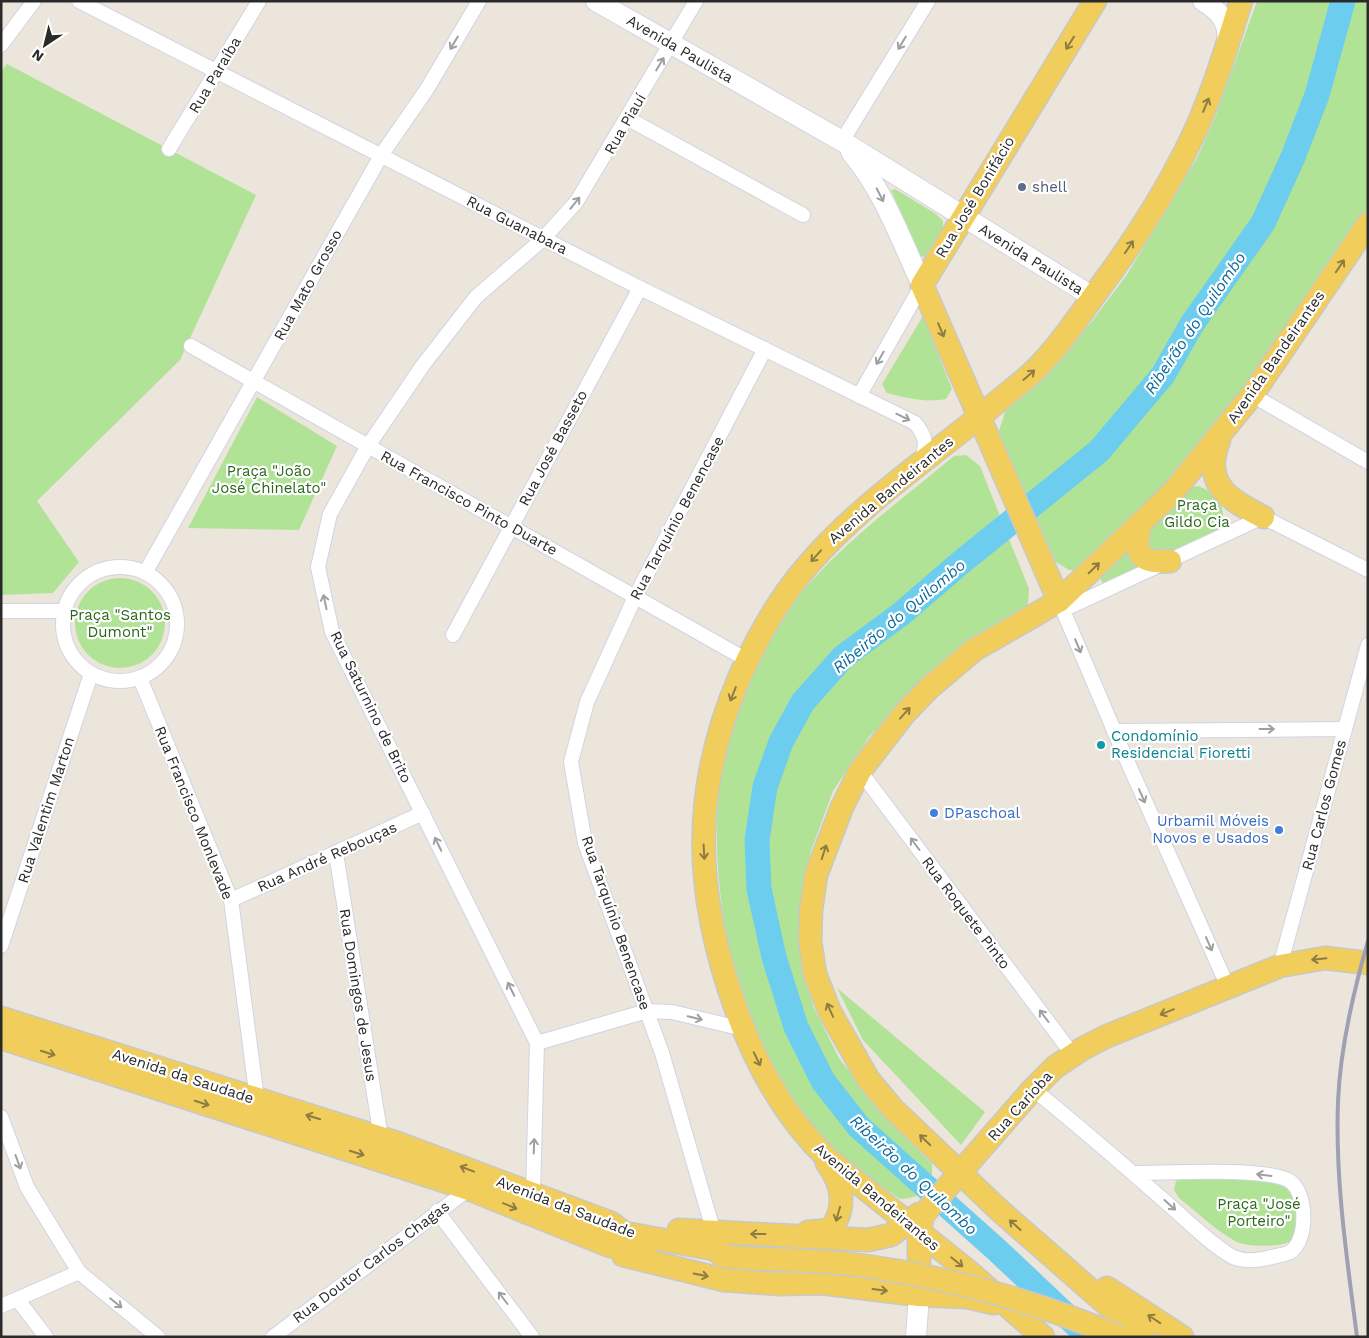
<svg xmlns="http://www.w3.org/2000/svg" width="1369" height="1338" font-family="'Work Sans',sans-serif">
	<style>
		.green { fill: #b1e397 }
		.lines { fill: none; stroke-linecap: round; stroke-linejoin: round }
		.river { stroke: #6dcdef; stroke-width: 25 }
		.minor-casing { stroke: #d0d4e3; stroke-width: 16 }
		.secondary-casing { stroke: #d0d4e3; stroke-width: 22 }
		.primary-casing { stroke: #c8c8c8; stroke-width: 25 }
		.minor { stroke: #fff; stroke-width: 14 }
		.secondary { stroke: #fff; stroke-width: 20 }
		.primary { stroke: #f1ce5b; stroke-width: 22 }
		.rail { stroke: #9ea1b4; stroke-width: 4 }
		.primary-bridge-casing { stroke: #c8c8c8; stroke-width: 25; stroke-linecap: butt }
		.primary-bridge { stroke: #f1ce5b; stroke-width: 22 }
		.oneway { stroke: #9f9f9f }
		.oneway2 { stroke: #8e7c42 }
		.service-dot { fill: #5c6f8a; stroke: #fff; stroke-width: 2 }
		.culture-dot { fill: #0f9aa8; stroke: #fff; stroke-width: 2 }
		.shop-dot { fill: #3f7fe0; stroke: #fff; stroke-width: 2 }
		.labels { text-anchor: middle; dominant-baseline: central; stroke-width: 4.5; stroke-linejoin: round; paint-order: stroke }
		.street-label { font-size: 15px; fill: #2a2a2a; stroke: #fff }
		.service-label { font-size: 15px; fill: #4e5e75; stroke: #fff; text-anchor: start }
		.park-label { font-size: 15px; fill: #2a6719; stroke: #fff }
		.culture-label { font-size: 15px; fill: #0d838f; stroke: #fff; text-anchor: start }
		.shop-label { font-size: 15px; fill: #366cbe; stroke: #fff; text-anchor: start }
		.water-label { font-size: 16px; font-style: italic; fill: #0c6a9b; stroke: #fff }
	</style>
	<rect width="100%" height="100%" fill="#ece5db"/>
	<g class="green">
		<path d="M 1257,1 L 1368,1 L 1368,210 L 1238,396 L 1157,496 L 1076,570 L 1069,570 L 1056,562 L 1001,440 L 999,431 L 1005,412 L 1047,375 L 1089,325 L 1126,276 L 1171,203 L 1199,154 L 1216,115 Z"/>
		<path d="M 7,64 L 256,195 L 180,360 L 37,501 L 79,562 L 53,593 L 1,595 L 1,72 Z"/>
		<path d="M 895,189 L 936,214 L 943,221 L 943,229 L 924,257 L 920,256 L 891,190 Z"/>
		<path d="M 923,316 L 952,389 L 946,399 C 925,403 907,398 887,393 L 882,384 Z"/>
		<path d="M 257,397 L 337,446 L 299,530 L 188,528 Z"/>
		<path d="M 966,455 L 980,466 L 1029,589 L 1028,604 L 1024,611 L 928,675 L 869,737 L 833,791 L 811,851 L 800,916 L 801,965 L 814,1008 L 839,1058 L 876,1107 L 932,1164 C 934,1186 922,1199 900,1199 C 863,1173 825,1148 798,1111 C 786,1094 771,1074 762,1054 C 729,982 710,870 719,791 C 726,732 754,661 787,612 C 828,553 899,502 954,456 Z"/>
		<path d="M 1198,486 C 1219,493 1228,509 1220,530 L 1103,585 L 1100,577 L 1188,487 Z"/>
		<circle cx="120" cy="623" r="45"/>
		<path d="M 837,988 L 985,1112 L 961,1145 L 863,1040 Z"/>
		<path d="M 1182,1177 L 1277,1180 C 1281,1182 1287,1183 1290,1187 C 1297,1195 1300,1231 1293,1239 C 1287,1248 1247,1247 1237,1242 C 1216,1231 1197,1212 1179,1198 L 1174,1190 L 1176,1181 Z"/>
	</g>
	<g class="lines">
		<path class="river" d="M 1089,1337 L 998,1251 L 859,1127 L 823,1081 L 796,1027 L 774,957 L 759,889 L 757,840 L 765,787 L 781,742 L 803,702 L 843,657 L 901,614 L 959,564 L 1099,451 L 1163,375 L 1192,324 L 1263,223 L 1293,157 L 1317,95 L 1343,1"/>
		<g class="minor-casing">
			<g id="minor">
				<path d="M 79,1 L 640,288 L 915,423 C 926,436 928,446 920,461"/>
				<path d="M 1,45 L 34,1"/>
				<path d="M 627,118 L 803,215"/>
				<path d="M 842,141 L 928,1"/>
				<path d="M 169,149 L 259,1"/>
				<path d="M 191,346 L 747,660"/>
				<path d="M 1252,395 L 1368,462"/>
				<path d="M 859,396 L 922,285"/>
				<circle cx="120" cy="624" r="57"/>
				<path d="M 145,573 L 382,154 L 427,89 L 479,1"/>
				<path d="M 1059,601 L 1121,747 L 1228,987"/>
				<path d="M 1063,610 L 1263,517 L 1368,570"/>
				<path d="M 1,611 L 64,611"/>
				<path d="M 453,635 L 640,288"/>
				<path d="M 140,678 L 231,900 L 257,1099"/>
				<path d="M 1114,731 L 1345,729"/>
				<path d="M 860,771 L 1073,1055"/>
				<path d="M 336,853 L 381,1138"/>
				<path d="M 231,900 L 423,813"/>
				<path d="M 1,946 L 91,674"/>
				<path d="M 1280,966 L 1368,645"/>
				<path d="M 537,1043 L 647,1011 L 672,1012 L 743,1029"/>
				<path d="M 1033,1089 C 1076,1124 1118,1160 1160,1197 C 1178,1212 1213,1247 1233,1257 C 1250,1264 1267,1258 1285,1254 C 1309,1249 1309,1191 1288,1180 C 1261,1167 1167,1173 1133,1173"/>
				<path d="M 1,1117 L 27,1187 L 79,1272 L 158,1337"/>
				<path d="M 533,1194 L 537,1043 L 332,632 L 318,567 L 330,514 L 368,446 L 423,365 L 476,297 L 543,239 L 577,201 L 696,1"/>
				<path d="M 437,1211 L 532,1337"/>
				<path d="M 714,1233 L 662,1053 L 585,843 L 571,762 L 587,702 L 635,597 L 765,349"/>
				<path d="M 18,1300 L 46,1337"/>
				<path d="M 1,1306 L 79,1272"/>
				<path d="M 273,1337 L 469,1189"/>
			</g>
		</g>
		<g class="secondary-casing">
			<g id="secondary">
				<path d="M 596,1 L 842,141 L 1093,297"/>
				<path d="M 1203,1 C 1220,11 1230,23 1227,43"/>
				<path d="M 851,152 C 884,191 901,240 922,285"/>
				<path d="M 916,1337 L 919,1295"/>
			</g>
		</g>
		<g class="primary-casing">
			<g id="primary">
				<path d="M 1219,440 C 1202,484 1228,499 1263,517"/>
				<path d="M 1141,523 C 1133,552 1138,564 1170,561"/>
				<path d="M 1059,601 L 922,285 L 1095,1"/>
				<path d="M 1,1018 L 397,1143 L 611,1223 L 624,1233 L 714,1249 L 723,1256 L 746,1258"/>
				<path d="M 1,1038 L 469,1189 L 610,1246 L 623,1245 L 644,1249"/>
				<path d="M 679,1230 L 868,1240 L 891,1235 L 919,1214"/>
				<path d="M 808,1232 L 830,1230 C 847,1209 843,1184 827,1163"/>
				<path d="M 623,1255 L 724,1280 L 780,1284 L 822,1283 L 919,1295 L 968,1297 L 993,1303"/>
				<path d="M 1107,1288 L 1182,1337"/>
				<path d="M 919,1295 L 919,1232 L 923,1215 L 1033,1089 L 1055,1067 L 1082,1049 L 1105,1037 L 1280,966 L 1325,958 L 1368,963"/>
				<path d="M 1043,1337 L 968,1271 L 827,1158 C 785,1117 757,1067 737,1012 C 694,894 690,793 740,676 C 758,636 779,598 808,565 C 862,502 933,456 996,403 C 1010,391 1026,380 1038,367 C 1061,344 1079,316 1098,290 C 1131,246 1161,200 1186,150 C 1210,103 1225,52 1241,1"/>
				<path d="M 1144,1337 L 998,1209 L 893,1109 L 868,1079 L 830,1012 L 815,974 L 810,941 L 811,910 L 816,875 L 842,807 L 860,771 L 904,714 L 928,689 L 974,650 L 1059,601 L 1173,492 L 1252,395 L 1368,224"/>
			</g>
		</g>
		<use href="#minor" class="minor"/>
		<use href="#secondary" class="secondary"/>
		<use href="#primary" class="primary"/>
		<path class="rail" d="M 1357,1337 C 1347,1259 1335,1180 1338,1102 C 1340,1048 1353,993 1368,941"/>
		<g class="primary-bridge-casing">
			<path id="primary-bridge" d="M 746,1258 C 777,1260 809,1260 841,1263 C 937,1274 1031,1299 1120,1337"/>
		</g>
		<use href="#primary-bridge" class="primary-bridge"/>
	</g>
	<defs><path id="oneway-shaft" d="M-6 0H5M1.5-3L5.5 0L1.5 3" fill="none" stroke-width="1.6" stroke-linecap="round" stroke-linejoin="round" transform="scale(1.25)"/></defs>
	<g class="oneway">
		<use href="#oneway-shaft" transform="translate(454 43) rotate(121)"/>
		<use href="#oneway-shaft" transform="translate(902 43) rotate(121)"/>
		<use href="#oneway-shaft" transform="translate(660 64) rotate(-59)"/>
		<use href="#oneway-shaft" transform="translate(880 195) rotate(63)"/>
		<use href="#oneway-shaft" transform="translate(575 203) rotate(-51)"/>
		<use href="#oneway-shaft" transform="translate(880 358) rotate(120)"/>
		<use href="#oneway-shaft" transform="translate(903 417) rotate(26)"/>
		<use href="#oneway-shaft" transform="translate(325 602) rotate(-102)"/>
		<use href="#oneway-shaft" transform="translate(1078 646) rotate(67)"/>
		<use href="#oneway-shaft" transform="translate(1267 729)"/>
		<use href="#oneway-shaft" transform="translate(1142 796) rotate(66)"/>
		<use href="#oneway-shaft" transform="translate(438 844) rotate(-116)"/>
		<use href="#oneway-shaft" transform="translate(915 844) rotate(-127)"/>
		<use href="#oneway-shaft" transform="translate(1209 944) rotate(66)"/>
		<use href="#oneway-shaft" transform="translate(511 989) rotate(-116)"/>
		<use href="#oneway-shaft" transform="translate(1044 1016) rotate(-127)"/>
		<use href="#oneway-shaft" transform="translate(695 1018) rotate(13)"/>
		<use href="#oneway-shaft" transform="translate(534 1146) rotate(-88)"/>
		<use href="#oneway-shaft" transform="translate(18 1162) rotate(70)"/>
		<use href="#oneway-shaft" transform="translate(1264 1175) rotate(-173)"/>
		<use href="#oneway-shaft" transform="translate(1170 1205) rotate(42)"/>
		<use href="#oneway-shaft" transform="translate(503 1298) rotate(-127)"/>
		<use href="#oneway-shaft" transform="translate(116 1303) rotate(39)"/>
	</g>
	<g class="oneway2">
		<use href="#oneway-shaft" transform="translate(1070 43) rotate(122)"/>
		<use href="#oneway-shaft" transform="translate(1206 105) rotate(-67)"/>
		<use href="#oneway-shaft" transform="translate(1129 247) rotate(-56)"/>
		<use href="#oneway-shaft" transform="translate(1340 266) rotate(-56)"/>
		<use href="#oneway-shaft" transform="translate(941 330) rotate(67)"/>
		<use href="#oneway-shaft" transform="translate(1029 375) rotate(-41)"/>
		<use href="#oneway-shaft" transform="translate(816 556) rotate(132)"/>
		<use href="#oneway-shaft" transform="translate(1094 568) rotate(-44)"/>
		<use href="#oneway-shaft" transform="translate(733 694) rotate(112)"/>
		<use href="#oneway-shaft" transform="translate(905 713) rotate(-48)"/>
		<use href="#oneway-shaft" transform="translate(704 852) rotate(87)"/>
		<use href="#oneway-shaft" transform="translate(824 852) rotate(-72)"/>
		<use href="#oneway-shaft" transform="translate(1319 959) rotate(174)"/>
		<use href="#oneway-shaft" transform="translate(830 1010) rotate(-114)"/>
		<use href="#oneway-shaft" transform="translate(1167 1012) rotate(158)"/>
		<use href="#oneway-shaft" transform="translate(48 1053) rotate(18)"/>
		<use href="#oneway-shaft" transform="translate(757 1059) rotate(64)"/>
		<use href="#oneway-shaft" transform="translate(202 1103) rotate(18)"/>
		<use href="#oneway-shaft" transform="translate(313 1117) rotate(-163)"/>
		<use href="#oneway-shaft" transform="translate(925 1140) rotate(-136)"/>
		<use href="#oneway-shaft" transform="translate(357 1153) rotate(18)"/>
		<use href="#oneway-shaft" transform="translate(467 1169) rotate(-159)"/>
		<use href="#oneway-shaft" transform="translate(510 1206) rotate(23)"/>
		<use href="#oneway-shaft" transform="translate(838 1214) rotate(106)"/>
		<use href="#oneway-shaft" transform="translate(1015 1225) rotate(-138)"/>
		<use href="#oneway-shaft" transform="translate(758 1234) rotate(-180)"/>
		<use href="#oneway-shaft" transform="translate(957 1262) rotate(39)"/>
		<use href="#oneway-shaft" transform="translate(701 1275) rotate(12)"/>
		<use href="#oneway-shaft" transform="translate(880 1290) rotate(7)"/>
		<use href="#oneway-shaft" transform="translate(1154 1319) rotate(-146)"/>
	</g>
	<circle class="service-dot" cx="1022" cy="187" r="5"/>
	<circle class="culture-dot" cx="1101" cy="745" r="5"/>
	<g class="shop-dot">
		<circle cx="934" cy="813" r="5"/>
		<circle cx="1279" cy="830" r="5"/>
	</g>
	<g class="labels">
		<g class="street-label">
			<text transform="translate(680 49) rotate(30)">Avenida Paulista</text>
			<text transform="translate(215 75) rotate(-59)">Rua Paraíba</text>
			<text transform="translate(625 124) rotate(-60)">Rua Piauí</text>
			<text transform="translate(975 197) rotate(-59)">Rua José Bonifácio</text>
			<text transform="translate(517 225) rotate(27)">Rua Guanabara</text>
			<text transform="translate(1031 259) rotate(32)">Avenida Paulista</text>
			<text transform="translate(308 285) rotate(-61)">Rua Mato Grosso</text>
			<text transform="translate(1276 357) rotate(-55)">Avenida Bandeirantes</text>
			<text transform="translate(553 448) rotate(-62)">Rua José Basseto</text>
			<text transform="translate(891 490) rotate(-40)">Avenida Bandeirantes</text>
			<text transform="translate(469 503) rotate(29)">Rua Francisco Pinto Duarte</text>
			<text transform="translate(677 518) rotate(-62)">Rua Tarquínio Benencase</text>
			<text transform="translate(371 707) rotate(64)">Rua Saturnino de Brito</text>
			<text transform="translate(1324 805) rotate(-75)">Rua Carlos Gomes</text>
			<text transform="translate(46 810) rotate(-72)">Rua Valentim Marton</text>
			<text transform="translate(194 813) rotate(68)">Rua Francisco Monlevade</text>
			<text transform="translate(327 857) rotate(-24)">Rua André Rebouças</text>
			<text transform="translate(966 913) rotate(53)">Rua Roquete Pinto</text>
			<text transform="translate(616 923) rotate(71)">Rua Tarquínio Benencase</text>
			<text transform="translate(358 995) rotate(81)">Rua Domingos de Jesus</text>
			<text transform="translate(183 1076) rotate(18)">Avenida da Saudade</text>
			<text transform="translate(1020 1106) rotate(-48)">Rua Carioba</text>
			<text transform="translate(877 1197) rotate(40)">Avenida Bandeirantes</text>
			<text transform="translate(566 1207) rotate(21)">Avenida da Saudade</text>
			<text transform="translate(371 1262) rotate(-37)">Rua Doutor Carlos Chagas</text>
		</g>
		<g class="service-label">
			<text x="1032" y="187">shell</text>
		</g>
		<g class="park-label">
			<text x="269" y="471">Praça "João<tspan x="269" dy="17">José Chinelato"</tspan></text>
			<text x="1197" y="505">Praça<tspan x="1197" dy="17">Gildo Cia</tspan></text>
			<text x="120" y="615">Praça "Santos<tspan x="120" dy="17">Dumont"</tspan></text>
			<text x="1259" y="1204">Praça "José<tspan x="1259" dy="17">Porteiro"</tspan></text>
		</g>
		<g class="culture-label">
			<text x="1111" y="736">Condomínio<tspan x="1111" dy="17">Residencial Fioretti</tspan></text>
		</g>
		<g class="shop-label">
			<text x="944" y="813">DPaschoal</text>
			<text x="1269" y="821" text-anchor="end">Urbamil Móveis<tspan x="1269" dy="17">Novos e Usados</tspan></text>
		</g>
		<g class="water-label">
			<text transform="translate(1195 323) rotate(-56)">Ribeirão do Quilombo</text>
			<text transform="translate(899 616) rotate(-40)">Ribeirão do Quilombo</text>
			<text transform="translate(914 1175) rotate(43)">Ribeirão do Quilombo</text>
		</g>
	</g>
	<rect width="1369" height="1338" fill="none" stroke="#2a2a2a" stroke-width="5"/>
	<g transform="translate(45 45) rotate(215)" stroke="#ffffff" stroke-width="4" paint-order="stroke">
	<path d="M0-4L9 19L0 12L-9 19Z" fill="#2a2a2a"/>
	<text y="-8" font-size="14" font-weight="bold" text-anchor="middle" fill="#2a2a2a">N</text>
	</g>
</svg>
